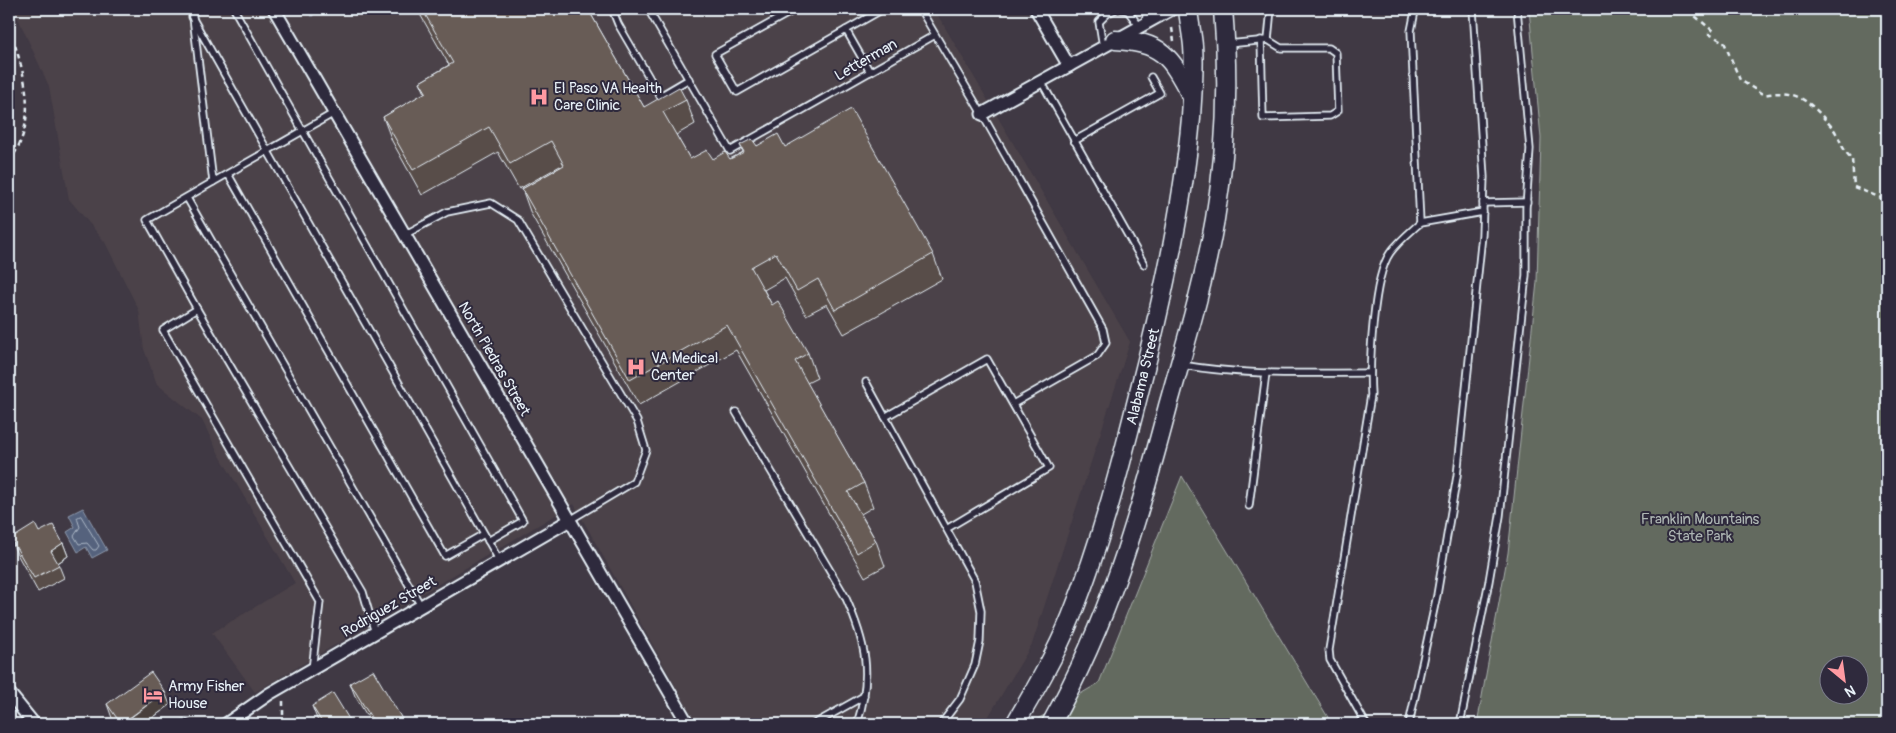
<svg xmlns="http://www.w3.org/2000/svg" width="1896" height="733" font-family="Pangolin,sans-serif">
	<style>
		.built { fill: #4c4349 }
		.green { fill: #646b5e; stroke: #a6aeab; fill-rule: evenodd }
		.water { fill: #54627d; stroke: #8f9bae }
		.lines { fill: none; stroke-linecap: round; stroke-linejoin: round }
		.shore { stroke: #adb8c7; stroke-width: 1 }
		.stream { stroke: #8f9bae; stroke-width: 4.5 }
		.lane-casing { stroke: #e8f1f8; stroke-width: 9 }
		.street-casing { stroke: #e8f1f8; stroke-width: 15 }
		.primary-casing { stroke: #e8f1f8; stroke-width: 21 }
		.path { stroke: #e8f1f8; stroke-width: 2.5; stroke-dasharray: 5 4; stroke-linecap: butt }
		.lane { stroke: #2f2a3d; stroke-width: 5.5 }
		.street { stroke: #2f2a3d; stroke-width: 11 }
		.primary { stroke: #2f2a3d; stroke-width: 18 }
		.wall { fill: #594e4a; stroke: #e8f1f8 }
		.shaded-wall { fill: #48403c; stroke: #e8f1f8 }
		.building { fill: #675b56; stroke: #e8f1f8 }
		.labels { text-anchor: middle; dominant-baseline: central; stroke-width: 4; stroke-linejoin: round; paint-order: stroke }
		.street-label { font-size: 15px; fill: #e8f1f8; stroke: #2f2a3d }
		.poi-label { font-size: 15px; fill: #e8f1f8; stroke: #2f2a3d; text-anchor: start }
		.park-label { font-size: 15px; fill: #adb5b3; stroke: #2f2a3d }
	</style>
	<rect width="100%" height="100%" fill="#403944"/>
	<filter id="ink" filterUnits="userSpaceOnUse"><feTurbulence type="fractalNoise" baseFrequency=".02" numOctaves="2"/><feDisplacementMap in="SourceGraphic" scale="10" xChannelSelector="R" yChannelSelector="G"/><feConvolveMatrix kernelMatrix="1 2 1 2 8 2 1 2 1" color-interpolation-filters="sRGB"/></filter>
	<g filter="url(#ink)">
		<path class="built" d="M 14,9 L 934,9 L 1130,342 L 1032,644 L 984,724 L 697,724 L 574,504 L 255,692 L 212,633 L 295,583 L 219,454 L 202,420 L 157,384 L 144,349 L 139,310 L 105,242 L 69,199 L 49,86 Z"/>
		<g class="green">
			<path d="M 1529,9 L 1887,9 L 1887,724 L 1477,724 L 1508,553 L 1537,282 L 1541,138 ZM 1828,666 L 1858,666 L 1858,696 L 1828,696 Z"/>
			<path d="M 1182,476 L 1332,724 L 1029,724 L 1099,683 Z"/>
		</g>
		<path class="water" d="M 83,508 L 107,550 L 92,558 L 86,547 L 78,552 L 67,532 L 75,527 L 69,515 Z"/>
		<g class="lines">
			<path class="shore" d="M 81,516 L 99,546 L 96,550 L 93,550 L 87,543 L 79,544 L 74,536 L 80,527 L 77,518 Z"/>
			<path class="stream" d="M 308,9 L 312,14"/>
			<g class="lane-casing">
				<g id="lane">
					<path d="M 192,9 L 213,182 L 334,113"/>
					<path d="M 234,9 L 523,521 L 488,541"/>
					<path d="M 612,9 L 618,24 L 660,96 L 689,79"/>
					<path d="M 648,9 L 730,151 L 935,35"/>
					<path d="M 796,9 L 715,54 L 737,92 L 883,9"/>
					<path d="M 920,9 L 982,114 L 1103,329 L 1106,343 L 1097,356 L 1013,404"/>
					<path d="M 1120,9 L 1128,11 L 1140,27"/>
					<path d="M 192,17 L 499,560"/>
					<path d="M 1145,24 L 1147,9"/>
					<path d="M 846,30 L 870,72"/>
					<path d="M 1261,40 L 1263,118 L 1330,116 L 1338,111 L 1336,53 L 1329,48 L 1281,48 L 1268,40"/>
					<path d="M 1228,44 L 1268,40 L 1271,9"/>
					<path d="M 1103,47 L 1099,22 L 1108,13 L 1117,9"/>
					<path d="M 1041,81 L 1144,264"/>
					<path d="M 1074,141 L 1160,93 L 1151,77"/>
					<path d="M 228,174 L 445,556 L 484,534"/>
					<path d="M 213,182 L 147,220 L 197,309 L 363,592 L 375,633"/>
					<path d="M 187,198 L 421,606"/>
					<path d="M 1483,203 L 1527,202"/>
					<path d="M 1420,223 L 1483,212"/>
					<path d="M 404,235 L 447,212 L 491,203 L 518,220 L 637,421 L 646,450 L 634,482 L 570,520"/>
					<path d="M 197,309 L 163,330 L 320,602 L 312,670"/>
					<path d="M 1182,365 C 1244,376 1307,373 1370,373"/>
					<path d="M 866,382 L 975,581 L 981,611 L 980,641 L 975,665 L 960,699 L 941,724"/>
					<path d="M 736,412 L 845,596 C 866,643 873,674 857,724"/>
					<path d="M 885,417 L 987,359 L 1049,468 L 948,528"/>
					<path d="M 1249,506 L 1266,373"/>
					<path d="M 182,724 L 185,723 L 188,724"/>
					<path d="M 814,724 L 864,696"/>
					<path d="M 1366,724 L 1330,660 L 1329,650 L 1371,395 C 1369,364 1373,277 1390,253 C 1398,242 1410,232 1420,223 L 1411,31 L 1415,11 L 1417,9"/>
					<path d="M 1409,724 L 1437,595 L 1457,476 L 1482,235 L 1484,177 L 1473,9"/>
					<path d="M 1460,724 L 1489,581 L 1500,516 L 1526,275 L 1526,208 L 1530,149 L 1517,9"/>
				</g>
			</g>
			<g class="street-casing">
				<g id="street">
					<path d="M 274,9 L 688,724"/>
					<path d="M 1036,9 L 1069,66"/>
					<path d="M 982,114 L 1172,9"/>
					<path d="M 9,693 L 34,724"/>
					<path d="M 226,724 L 269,694 L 570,520"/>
				</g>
			</g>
			<g class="primary-casing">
				<g id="primary">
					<path d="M 1115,40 C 1162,42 1170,56 1191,95"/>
					<path id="s1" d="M 1015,724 C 1035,690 1056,654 1071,617 C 1105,533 1126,444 1148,356 C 1167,278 1184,198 1191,118 C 1192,95 1195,70 1193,46 C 1192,34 1189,21 1188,9"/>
					<path d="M 1051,724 C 1109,620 1138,520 1168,406 C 1185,345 1204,283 1215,219 C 1227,149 1229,79 1223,9"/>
				</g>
			</g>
			<g class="path">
				<path d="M 1690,9 L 1695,16 L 1713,31 L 1709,34 L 1724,42 L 1740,80 L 1764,95 C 1791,89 1806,98 1823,117 C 1827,122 1833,127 1836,133 C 1843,145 1841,148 1852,159 L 1854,187 L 1881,198 L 1887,199"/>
				<path d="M 9,28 C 22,64 36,108 19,145 C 17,151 12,156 9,161"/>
				<path d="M 1172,28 L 1174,41"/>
				<path d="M 283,724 L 283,701"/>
			</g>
			<use href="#lane" class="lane"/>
			<use href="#street" class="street"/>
			<use href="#primary" class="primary"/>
		</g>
		<g class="wall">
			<path d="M 417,9 L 588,9 L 644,107 L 686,100 L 695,124 L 676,135 L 690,159 L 730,159 L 743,152 L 740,145 L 785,147 L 933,254 L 942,279 L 844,334 L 827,304 L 806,315 L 785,278 L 764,290 L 772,305 L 808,353 L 817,378 L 807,383 L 864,483 L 873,507 L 861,514 L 876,541 L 885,566 L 865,577 L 736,350 L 639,405 L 531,214 L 522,189 L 561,167 L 560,166 L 519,189 L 498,152 L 422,195 L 392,141 L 383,117 L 425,93 L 420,82 L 449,65 Z"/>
			<path d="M 39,532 L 63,543 L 68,556 L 58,563 L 64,578 L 38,592 L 16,552 L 11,539 Z"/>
			<path d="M 350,683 L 405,724 L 372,724 L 355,696 Z"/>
			<path d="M 107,704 L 170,705 L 144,724 L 117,724 L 112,718 Z"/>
			<path d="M 312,706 L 352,724 L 320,724 L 317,719 Z"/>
		</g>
		<g class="shaded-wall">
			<path d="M 63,543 L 68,556 L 56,564 L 51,551 Z"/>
			<path d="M 165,692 L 170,705 L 144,724 L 122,724 Z"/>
		</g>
		<g class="building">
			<path d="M 422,9 L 588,9 L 644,107 L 679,87 L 686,100 L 663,112 L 690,159 L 707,150 L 713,159 L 725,152 L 730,159 L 744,152 L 740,145 L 752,139 L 757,146 L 778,134 L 785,147 L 851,109 L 933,254 L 835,310 L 818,279 L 797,291 L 776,253 L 751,267 L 772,305 L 778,301 L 808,353 L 795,361 L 864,483 L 848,492 L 876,541 L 857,553 L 727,325 L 630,380 L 522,189 L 564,165 L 551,141 L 510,164 L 489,127 L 413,170 L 383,117 L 426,92 L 420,82 L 453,63 Z"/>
			<path d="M 35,524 L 39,532 L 53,525 L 63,543 L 51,551 L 59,565 L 34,578 L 11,539 Z"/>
			<path d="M 373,670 L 405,724 L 375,724 L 350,683 Z"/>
			<path d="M 151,672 L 165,692 L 121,724 L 107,704 Z"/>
			<path d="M 333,693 L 352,724 L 323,724 L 312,706 Z"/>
		</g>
	</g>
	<defs>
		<g id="hospital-bare" transform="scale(1.5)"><path d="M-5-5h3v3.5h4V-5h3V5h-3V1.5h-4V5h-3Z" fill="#ff9aa2" stroke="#2f2a3d" stroke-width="2.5" paint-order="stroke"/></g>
		<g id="hotel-bare" transform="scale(1.5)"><path d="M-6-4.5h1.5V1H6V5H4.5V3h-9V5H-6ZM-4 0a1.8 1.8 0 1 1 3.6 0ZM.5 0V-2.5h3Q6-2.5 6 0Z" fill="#ff9aa2" stroke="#2f2a3d" stroke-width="2.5" paint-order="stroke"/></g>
	</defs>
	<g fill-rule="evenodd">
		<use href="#hospital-bare" x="539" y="97"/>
		<use href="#hospital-bare" x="636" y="367"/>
		<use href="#hotel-bare" x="153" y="695"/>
	</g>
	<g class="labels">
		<g class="street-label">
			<text transform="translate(866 60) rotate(-30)">Letterman</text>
			<text transform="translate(494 359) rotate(60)">North Piedras Street</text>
			<text stroke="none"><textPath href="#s1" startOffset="372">Alabama Street</textPath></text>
			<text transform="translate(389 607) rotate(-30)">Rodriguez Street</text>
		</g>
		<g class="poi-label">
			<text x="554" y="88">El Paso VA Health<tspan x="554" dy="17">Care Clinic</tspan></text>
			<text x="651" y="358">VA Medical<tspan x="651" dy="17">Center</tspan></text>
			<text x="168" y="686">Army Fisher<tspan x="168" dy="17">House</tspan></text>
		</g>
		<g class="park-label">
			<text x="1700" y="519">Franklin Mountains<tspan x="1700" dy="17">State Park</tspan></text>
		</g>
	</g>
	<rect width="1896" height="733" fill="none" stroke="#2f2a3d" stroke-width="30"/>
	<rect x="15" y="15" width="1866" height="703" fill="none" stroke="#e8f1f8" stroke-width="2" filter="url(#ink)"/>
	<g transform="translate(1844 680) rotate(151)"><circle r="24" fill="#2f2a3d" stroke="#797a88"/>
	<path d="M0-4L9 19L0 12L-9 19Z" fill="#ff9aa2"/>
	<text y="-8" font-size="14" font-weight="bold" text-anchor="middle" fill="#e8f1f8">N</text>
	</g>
</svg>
